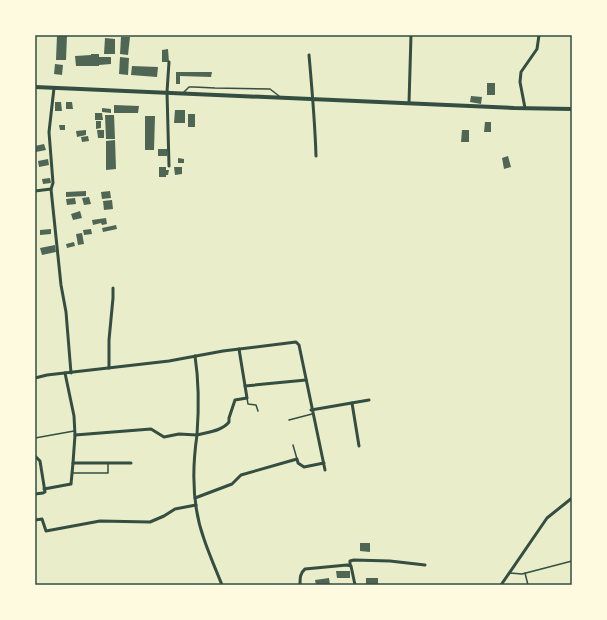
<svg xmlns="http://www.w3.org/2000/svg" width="607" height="620" font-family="'Roboto Condensed',sans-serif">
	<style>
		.building { fill: #4f6655 }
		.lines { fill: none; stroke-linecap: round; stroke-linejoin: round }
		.service { stroke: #344e41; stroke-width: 1.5 }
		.minor { stroke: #344e41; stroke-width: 3 }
		.secondary { stroke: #344e41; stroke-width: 4 }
		.neatline { fill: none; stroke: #344e41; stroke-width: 1.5 }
	</style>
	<rect width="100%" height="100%" fill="#e9edc9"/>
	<g class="building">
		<path d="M 57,35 L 67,35 L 66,60 L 56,60 Z"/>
		<path d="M 121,37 L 130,37 L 128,55 L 120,54 Z"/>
		<path d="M 105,38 L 115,39 L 115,54 L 104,54 Z"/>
		<path d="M 168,49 L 169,62 L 162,62 L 162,50 Z"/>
		<path d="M 91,54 L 99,54 L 99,57 L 111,57 L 111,64 L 99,65 L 99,66 L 76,66 L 75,56 L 91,55 Z"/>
		<path d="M 120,57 L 129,58 L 128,75 L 119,74 Z"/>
		<path d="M 55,64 L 63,65 L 62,75 L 54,74 Z"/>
		<path d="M 132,66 L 158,67 L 157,77 L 131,75 Z"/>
		<path d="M 176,72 L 212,72 L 211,77 L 180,76 L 180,84 L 176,84 Z"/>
		<rect x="487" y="83" width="8" height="12"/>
		<path d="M 471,96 L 482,97 L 481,104 L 470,102 Z"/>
		<path d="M 55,102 L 61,102 L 62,111 L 55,111 Z"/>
		<path d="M 66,102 L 72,102 L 73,109 L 66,109 Z"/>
		<path d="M 114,105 L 139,106 L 138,113 L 114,113 Z"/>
		<path d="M 102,108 L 111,109 L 111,113 L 102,112 Z"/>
		<path d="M 175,110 L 185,110 L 185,123 L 174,123 Z"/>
		<path d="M 95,113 L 102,113 L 103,120 L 95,120 Z"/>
		<rect x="188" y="114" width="7" height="13"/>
		<path d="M 105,115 L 114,115 L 115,139 L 106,139 Z"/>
		<path d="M 145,116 L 155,116 L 154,150 L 145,150 Z"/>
		<path d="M 96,121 L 101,121 L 101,128 L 96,129 Z"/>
		<path d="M 485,122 L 491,122 L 491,132 L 484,132 Z"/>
		<path d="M 59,125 L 65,125 L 65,130 L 60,130 Z"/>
		<path d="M 86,130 L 86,135 L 77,137 L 76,131 Z"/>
		<path d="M 97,130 L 104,130 L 104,138 L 98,138 Z"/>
		<path d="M 462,130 L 469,130 L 469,142 L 461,142 Z"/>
		<path d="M 88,136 L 89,141 L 82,142 L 81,137 Z"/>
		<path d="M 115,140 L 116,169 L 106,170 L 106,141 Z"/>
		<path d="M 44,144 L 46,150 L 36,152 L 35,146 Z"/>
		<rect x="158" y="149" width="9" height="7"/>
		<path d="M 508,156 L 511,167 L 504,169 L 502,158 Z"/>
		<path d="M 178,158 L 184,159 L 184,163 L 178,163 Z"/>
		<path d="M 48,159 L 49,165 L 39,167 L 38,161 Z"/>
		<path d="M 159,167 L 166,167 L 166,170 L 169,170 L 168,175 L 166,175 L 166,177 L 159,177 Z"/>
		<path d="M 174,167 L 182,167 L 182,174 L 175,175 Z"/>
		<path d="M 50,178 L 51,183 L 43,184 L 42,179 Z"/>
		<path d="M 86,191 L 86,196 L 66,197 L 66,192 Z"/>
		<path d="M 110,191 L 111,198 L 102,199 L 101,192 Z"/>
		<path d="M 89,197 L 91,204 L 84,205 L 82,198 Z"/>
		<path d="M 75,198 L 76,204 L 67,205 L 66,199 Z"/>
		<path d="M 112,200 L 113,209 L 104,210 L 103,201 Z"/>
		<path d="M 80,211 L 82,218 L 73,220 L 71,214 Z"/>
		<path d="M 106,218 L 107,224 L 102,225 L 101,223 L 93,225 L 92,220 Z"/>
		<path d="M 116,225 L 117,229 L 103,232 L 102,228 Z"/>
		<path d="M 51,229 L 51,234 L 40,235 L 40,230 Z"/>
		<path d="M 91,229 L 92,234 L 84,235 L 83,230 Z"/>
		<path d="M 82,233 L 84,244 L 78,245 L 76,234 Z"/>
		<path d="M 74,242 L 75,246 L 67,248 L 66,244 Z"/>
		<path d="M 55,245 L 56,252 L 42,255 L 40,248 Z"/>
		<path d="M 360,543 L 370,543 L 370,552 L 360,551 Z"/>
		<path d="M 336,571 L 350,571 L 350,578 L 337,578 Z"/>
		<path d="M 329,578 L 330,585 L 316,585 L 315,580 Z"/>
		<rect x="366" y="578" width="12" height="7"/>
	</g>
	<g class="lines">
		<g class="service">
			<path d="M 184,92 L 189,87 L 194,87 L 215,88 L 270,89 L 279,96"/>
			<path d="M 247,398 L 248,404 L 256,405 L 258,411"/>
			<path d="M 289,420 L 312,414"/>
			<path d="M 35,438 L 74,431"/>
			<path d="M 293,445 L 297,459"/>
			<path d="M 72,473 L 108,473 L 108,463"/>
			<path d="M 510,573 L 522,574 L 572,561"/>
			<path d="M 525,573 L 528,585"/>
		</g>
		<g class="minor">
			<path d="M 309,55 C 312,89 315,122 316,156"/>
			<path d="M 169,62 L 167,92 L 169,166"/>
			<path d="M 409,103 L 411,35"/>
			<path d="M 525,108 L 520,82 L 521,72 L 537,49 L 539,35"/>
			<path d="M 51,189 L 61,285 L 66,312 L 71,373"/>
			<path d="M 35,191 L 51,189 L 53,183 L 49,132 L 54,88"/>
			<path d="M 109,368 L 109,340 L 113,298 L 113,288"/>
			<path d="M 65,373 L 74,416 L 75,435 L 73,463 L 131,463"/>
			<path d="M 35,378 L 47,375 L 169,361 L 223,351 L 296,342 L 299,345 L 325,470"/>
			<path d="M 245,386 L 306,380"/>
			<path d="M 352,403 L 359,446"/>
			<path d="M 311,410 L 369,400"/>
			<path d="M 75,435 L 151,429 L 164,437 L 179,434 L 197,435 C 199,408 199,382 195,356"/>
			<path d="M 35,456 L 40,461 L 45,492 L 43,493 L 35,494"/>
			<path d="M 44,489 L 71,484 L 73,463"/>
			<path d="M 195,498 L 232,484 L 241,475 L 297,459 L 298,463 L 304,467 L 324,463"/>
			<path d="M 35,520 L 42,519 L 46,531 L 100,521 L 150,522 L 164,516 L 175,509 L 196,505"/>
			<path d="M 350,565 L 350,561 L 354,560 L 390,561 L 425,565"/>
			<path d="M 222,585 C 216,570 209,554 204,539 C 192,506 192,469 197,435 C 208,432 222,431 229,422 L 229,418 L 235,400 L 247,398 L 239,349"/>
			<path d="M 300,585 C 300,578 300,573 305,569 L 347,565 L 351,566 L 355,585"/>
			<path d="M 501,585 L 547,518 L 572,498"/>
		</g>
		<path class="secondary" d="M 35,87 L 514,108 L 572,109"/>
	</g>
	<rect width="607" height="620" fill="none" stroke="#fefae0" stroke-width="72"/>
	<rect x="36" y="36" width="535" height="548" class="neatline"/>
</svg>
